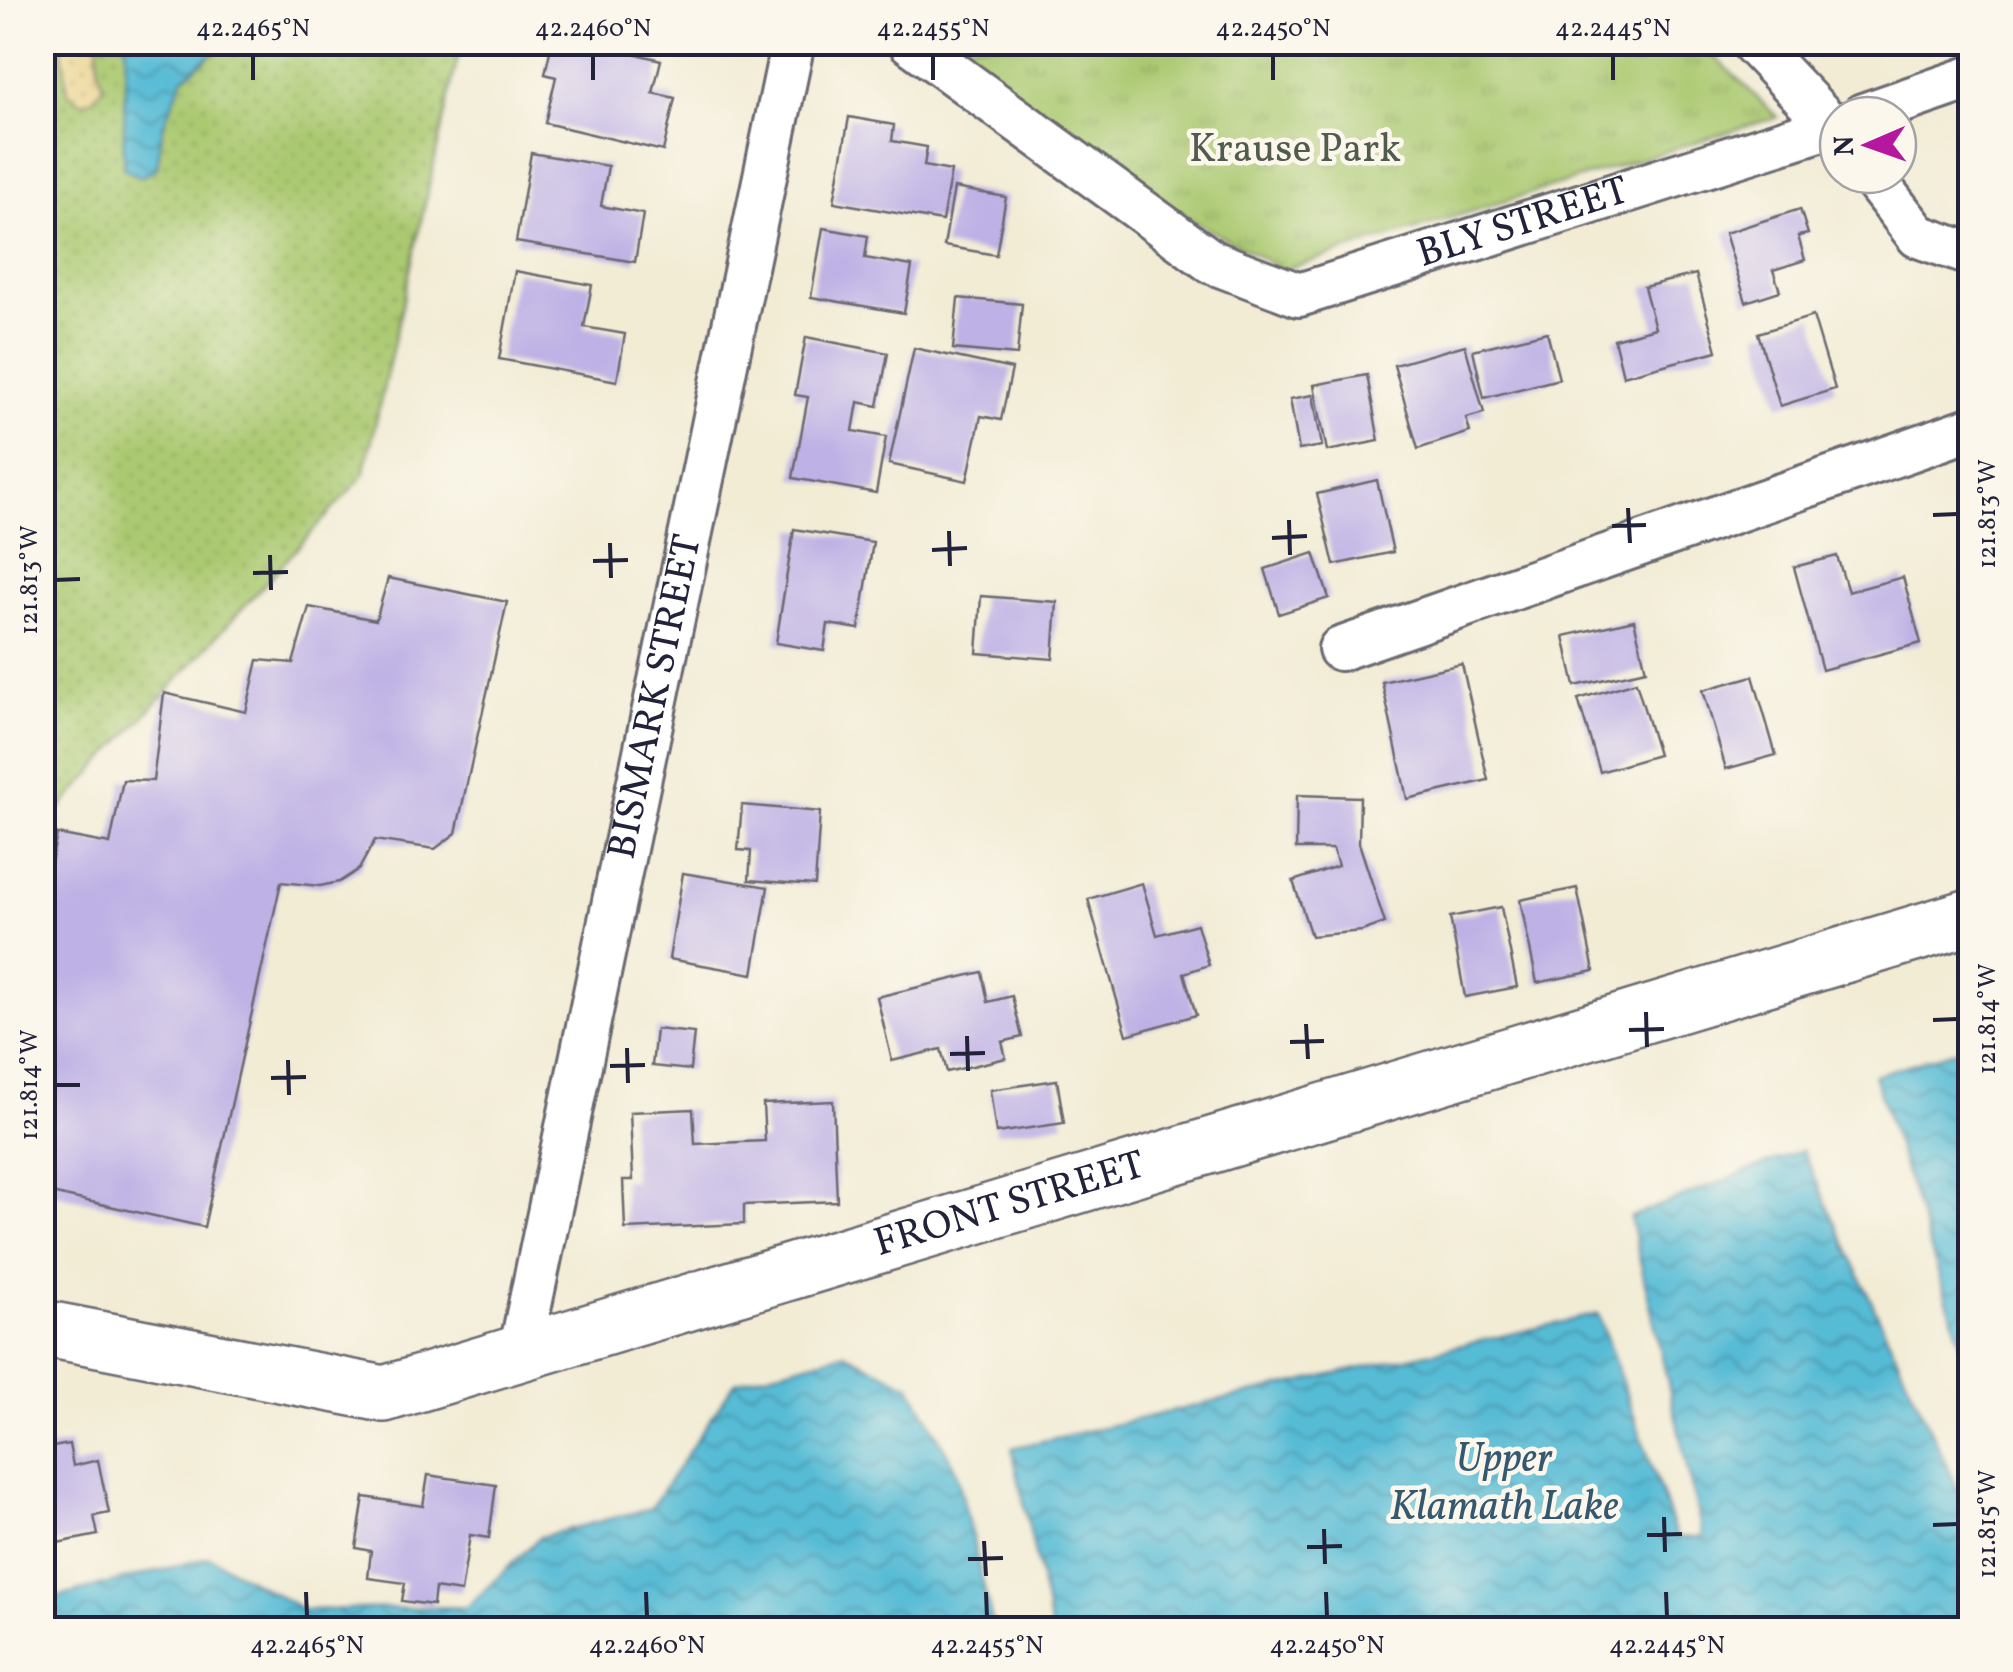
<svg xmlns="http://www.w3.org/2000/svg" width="2013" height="1672" font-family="Vollkorn,serif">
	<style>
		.grass { fill: url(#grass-dots); stroke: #667656; stroke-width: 2.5 }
		.sand { fill: url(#sand-dots); stroke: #887e6c; stroke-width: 2.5 }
		.park { fill: url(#park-tufts); stroke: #667656; stroke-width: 2.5 }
		.water { fill: url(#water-waves); stroke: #3c6e88; stroke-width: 2.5 }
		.building { fill: #beb1e5 }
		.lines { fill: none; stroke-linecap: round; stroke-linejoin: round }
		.minor-casing { stroke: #6b6971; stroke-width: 48 }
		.tertiary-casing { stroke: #6b6971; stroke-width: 60 }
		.minor { stroke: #fff; stroke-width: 42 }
		.tertiary { stroke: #fff; stroke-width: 55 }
		.ticks { fill: none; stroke: #22223b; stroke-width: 4 }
		.labels { text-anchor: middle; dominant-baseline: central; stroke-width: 9; stroke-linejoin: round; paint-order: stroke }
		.park-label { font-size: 40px; fill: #525c4e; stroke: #fbf7ec }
		.street-label { font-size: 40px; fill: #22223b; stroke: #fbf7ec }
		.water-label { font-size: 42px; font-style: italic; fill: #355871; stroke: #fbf7ec }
		.neatline { fill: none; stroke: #22223b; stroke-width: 4 }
		.ticks-label { font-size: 25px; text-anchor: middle; fill: #22223b }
	</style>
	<defs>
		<pattern id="grass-dots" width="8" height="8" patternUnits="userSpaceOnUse" patternTransform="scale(2.5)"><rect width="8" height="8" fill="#abc971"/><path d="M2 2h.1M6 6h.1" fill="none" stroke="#93ac63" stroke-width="1.8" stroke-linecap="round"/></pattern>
		<pattern id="sand-dots" width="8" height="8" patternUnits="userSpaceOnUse" patternTransform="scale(2.5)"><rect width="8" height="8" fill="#eeda9e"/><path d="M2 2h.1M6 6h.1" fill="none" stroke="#ccbb89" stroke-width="1.8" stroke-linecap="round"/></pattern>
		<pattern id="park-tufts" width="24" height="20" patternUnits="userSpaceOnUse" patternTransform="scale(2.5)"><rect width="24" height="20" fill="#abc971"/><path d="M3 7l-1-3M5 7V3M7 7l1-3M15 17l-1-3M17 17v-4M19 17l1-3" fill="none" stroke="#93ac63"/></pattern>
		<pattern id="water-waves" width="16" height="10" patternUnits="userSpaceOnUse" patternTransform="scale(2.5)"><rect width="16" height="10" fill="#57bbd5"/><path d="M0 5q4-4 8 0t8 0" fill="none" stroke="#4898ae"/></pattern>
	</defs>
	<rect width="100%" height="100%" fill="#fbf7ec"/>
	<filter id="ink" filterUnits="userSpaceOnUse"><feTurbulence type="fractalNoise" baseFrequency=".01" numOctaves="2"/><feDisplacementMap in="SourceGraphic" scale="20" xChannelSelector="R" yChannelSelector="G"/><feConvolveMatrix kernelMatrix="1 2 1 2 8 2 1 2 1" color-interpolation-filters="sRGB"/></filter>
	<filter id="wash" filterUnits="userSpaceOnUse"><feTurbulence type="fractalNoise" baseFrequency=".0048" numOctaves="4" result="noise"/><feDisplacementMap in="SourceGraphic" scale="40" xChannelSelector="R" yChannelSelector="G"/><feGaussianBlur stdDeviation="2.25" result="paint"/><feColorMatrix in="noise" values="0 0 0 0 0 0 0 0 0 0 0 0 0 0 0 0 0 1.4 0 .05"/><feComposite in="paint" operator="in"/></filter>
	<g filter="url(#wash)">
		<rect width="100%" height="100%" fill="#f2ecd5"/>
		<path class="grass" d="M 43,43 L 461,43 L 364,475 L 43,827 Z"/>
		<path class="sand" d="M 61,43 L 98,43 L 98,68 L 103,87 L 93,99 L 81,102 L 68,93 Z"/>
		<path class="park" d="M 945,43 L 1701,43 L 1777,117 L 1283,270 L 1161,203 Z"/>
		<g class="water">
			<path d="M 126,43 L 237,43 L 222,46 L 183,78 L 163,126 L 157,168 L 141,177 L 123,168 Z"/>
			<path d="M 1968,1047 L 1970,1050 L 1970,1371 L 1874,1075 Z"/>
			<path d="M 1802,1150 L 1970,1516 L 1970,1629 L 1051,1629 L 1012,1448 L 1598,1314 L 1677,1538 L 1703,1537 L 1630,1217 Z"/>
			<path d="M 845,1353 L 911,1386 L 956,1470 L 994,1629 L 43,1629 L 43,1601 L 210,1557 L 304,1610 L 467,1607 L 540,1537 L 651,1508 L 735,1382 Z"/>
		</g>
		<g id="blocks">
			<g class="building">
				<path d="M 552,42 L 586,42 L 661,60 L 653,93 L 675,98 L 663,151 L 545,123 L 556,77 L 545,74 Z"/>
				<path d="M 849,117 L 894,125 L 892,141 L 927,147 L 924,166 L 951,171 L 942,221 L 834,202 Z"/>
				<path d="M 531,153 L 608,166 L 601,206 L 643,214 L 635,262 L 516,242 Z"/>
				<path d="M 954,188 L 1006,197 L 996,255 L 944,246 Z"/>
				<path d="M 1800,209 L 1808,234 L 1798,236 L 1805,260 L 1773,270 L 1780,291 L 1746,302 L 1725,233 Z"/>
				<path d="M 823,228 L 868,236 L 865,258 L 912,266 L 904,313 L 811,297 Z"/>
				<path d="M 515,271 L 592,285 L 584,327 L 625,334 L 617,381 L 499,359 Z"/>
				<path d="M 1696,274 L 1717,351 L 1623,376 L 1614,339 L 1655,328 L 1644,287 Z"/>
				<path d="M 958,298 L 1022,304 L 1017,355 L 953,349 Z"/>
				<path d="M 1813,316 L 1835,389 L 1780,406 L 1758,333 Z"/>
				<path d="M 1547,332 L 1559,379 L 1484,398 L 1473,350 Z"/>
				<path d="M 806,337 L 888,353 L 878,406 L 858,402 L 853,431 L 886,437 L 876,493 L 793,478 L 808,397 L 795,395 Z"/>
				<path d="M 1465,345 L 1484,413 L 1466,418 L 1470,432 L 1418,449 L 1394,365 Z"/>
				<path d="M 914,348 L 1012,369 L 1001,420 L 981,416 L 967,481 L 889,464 Z"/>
				<path d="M 1367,375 L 1379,441 L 1327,451 L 1314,385 Z"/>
				<path d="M 1313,395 L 1322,446 L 1299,450 L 1290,399 Z"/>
				<path d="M 1377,480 L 1393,552 L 1334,565 L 1317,494 Z"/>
				<path d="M 794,529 L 873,542 L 859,629 L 828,624 L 824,651 L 776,643 Z"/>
				<path d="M 1314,553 L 1329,598 L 1279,614 L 1265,569 Z"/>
				<path d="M 1837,556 L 1848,592 L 1903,577 L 1921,643 L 1822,670 L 1794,567 Z"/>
				<path d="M 388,578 L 507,602 L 456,833 L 435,849 L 375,840 L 359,869 L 339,882 L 320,886 L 281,882 L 204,1227 L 42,1191 L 42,907 L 57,834 L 110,844 L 123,780 L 153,781 L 164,693 L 246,712 L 258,660 L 293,663 L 309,607 L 376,620 Z"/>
				<path d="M 981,596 L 1057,602 L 1053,659 L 977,653 Z"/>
				<path d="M 1634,620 L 1646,670 L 1575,686 L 1564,636 Z"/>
				<path d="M 1462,664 L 1488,780 L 1407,799 L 1382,682 Z"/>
				<path d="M 1753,676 L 1776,755 L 1726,769 L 1703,690 Z"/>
				<path d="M 1636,682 L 1658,755 L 1600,772 L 1578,699 Z"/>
				<path d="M 1297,795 L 1360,797 L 1359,843 L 1385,923 L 1362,931 L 1311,936 L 1293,881 L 1338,866 L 1333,849 L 1296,849 Z"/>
				<path d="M 742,805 L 820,812 L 815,885 L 749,880 L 751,851 L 738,850 Z"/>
				<path d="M 683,873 L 768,887 L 753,974 L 669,959 Z"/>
				<path d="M 1142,883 L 1157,935 L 1197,924 L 1209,965 L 1184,973 L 1196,1015 L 1127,1035 L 1088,899 Z"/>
				<path d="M 1577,888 L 1594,971 L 1537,983 L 1520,900 Z"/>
				<path d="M 1501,907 L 1517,987 L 1465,997 L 1450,917 Z"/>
				<path d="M 982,972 L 988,1002 L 1012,996 L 1022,1037 L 1002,1042 L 1006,1058 L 947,1072 L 941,1049 L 892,1061 L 877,997 Z"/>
				<path d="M 656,1029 L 694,1033 L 690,1070 L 652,1066 Z"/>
				<path d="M 1057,1080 L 1064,1123 L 996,1133 L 990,1090 Z"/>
				<path d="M 833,1101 L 837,1201 L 744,1205 L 744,1224 L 625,1229 L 623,1180 L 633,1180 L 630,1112 L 693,1109 L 695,1144 L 765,1141 L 763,1104 Z"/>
				<path d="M 69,1444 L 73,1466 L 98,1460 L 109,1513 L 94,1516 L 98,1535 L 42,1546 L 42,1449 Z"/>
				<path d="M 428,1475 L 496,1485 L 489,1538 L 470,1535 L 461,1592 L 435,1588 L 433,1605 L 402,1601 L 405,1583 L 368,1578 L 371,1551 L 356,1548 L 364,1497 L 423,1506 Z"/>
			</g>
		</g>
	</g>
	<g filter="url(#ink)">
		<use href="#blocks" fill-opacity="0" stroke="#6b6971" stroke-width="2.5"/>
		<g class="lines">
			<g class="minor-casing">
				<g id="minor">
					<path id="s1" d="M 910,42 L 1212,262 L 1299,295 L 1838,124"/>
					<path d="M 1752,42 L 1838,133"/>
					<path d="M 1863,115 L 1970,78"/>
					<path d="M 1871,175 L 1918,236 L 1970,254"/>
					<path d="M 1340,649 L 1970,429"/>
					<path id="s2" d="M 520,1353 L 793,42"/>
				</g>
			</g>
			<g class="tertiary-casing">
				<g id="tertiary">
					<path id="s3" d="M 42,1328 L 384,1394 L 1970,917"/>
				</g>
			</g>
			<use href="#minor" class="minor"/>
			<use href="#tertiary" class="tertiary"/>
		</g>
	</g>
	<path class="ticks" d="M 253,55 L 253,80M 593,55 L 593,80M 933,55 L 933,80M 1273,55 L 1273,80M 1613,55 L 1613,80M 1628,508 L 1630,543M 1933,515 L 1958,514M 1289,520 L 1290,555M 1612,526 L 1646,525M 949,531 L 950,566M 1272,538 L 1307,536M 610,543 L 611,578M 932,550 L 967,548M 270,555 L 271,590M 593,561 L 628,560M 253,573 L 288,572M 55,580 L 80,579M 1646,1012 L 1647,1047M 1933,1020 L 1958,1019M 1306,1024 L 1308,1059M 1629,1030 L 1664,1029M 967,1036 L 968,1071M 1290,1042 L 1324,1041M 627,1048 L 628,1083M 950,1054 L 985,1053M 288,1060 L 289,1095M 610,1066 L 645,1065M 271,1078 L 306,1077M 55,1085 L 80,1085M 1664,1517 L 1665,1552M 1933,1525 L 1958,1524M 1324,1529 L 1325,1564M 1647,1535 L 1682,1534M 984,1541 L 986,1576M 1307,1547 L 1342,1546M 968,1559 L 1003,1558M 306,1592 L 307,1617M 646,1592 L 647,1617M 986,1592 L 987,1617M 1326,1592 L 1327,1617M 1666,1592 L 1667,1617"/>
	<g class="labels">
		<g class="park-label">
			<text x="1295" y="151">Krause Park</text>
		</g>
		<g class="street-label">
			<text stroke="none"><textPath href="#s1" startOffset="702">BLY STREET</textPath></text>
			<text stroke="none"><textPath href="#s2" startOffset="670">BISMARK STREET</textPath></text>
			<text stroke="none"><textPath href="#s3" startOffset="1002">FRONT STREET</textPath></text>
		</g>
		<g class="water-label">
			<text x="1504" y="1460">Upper<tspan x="1504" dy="48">Klamath Lake</tspan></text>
		</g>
	</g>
	<rect width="2013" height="1672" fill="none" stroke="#fbf7ec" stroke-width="110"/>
	<g transform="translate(1868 145) rotate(268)"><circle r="48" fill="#fbf7ec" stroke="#a4a2a5" stroke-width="2.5"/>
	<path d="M0-8L18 38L0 25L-18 38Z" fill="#b5179e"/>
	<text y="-15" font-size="28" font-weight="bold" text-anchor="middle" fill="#22223b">N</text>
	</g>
	<rect x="55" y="55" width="1903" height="1562" class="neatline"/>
	<g class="ticks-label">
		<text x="253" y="36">42.2465°N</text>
		<text x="593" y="36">42.2460°N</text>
		<text x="933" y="36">42.2455°N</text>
		<text x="1273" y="36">42.2450°N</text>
		<text x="1613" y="36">42.2445°N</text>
		<text transform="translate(1986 514) rotate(-90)" y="9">121.813°W</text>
		<text transform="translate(28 580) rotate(-90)" y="9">121.813°W</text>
		<text transform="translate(1986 1019) rotate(-90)" y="9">121.814°W</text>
		<text transform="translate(28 1085) rotate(-90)" y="9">121.814°W</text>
		<text transform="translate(1986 1524) rotate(-90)" y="9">121.815°W</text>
		<text x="307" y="1653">42.2465°N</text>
		<text x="647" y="1653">42.2460°N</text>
		<text x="987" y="1653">42.2455°N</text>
		<text x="1327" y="1653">42.2450°N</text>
		<text x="1667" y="1653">42.2445°N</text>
	</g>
</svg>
